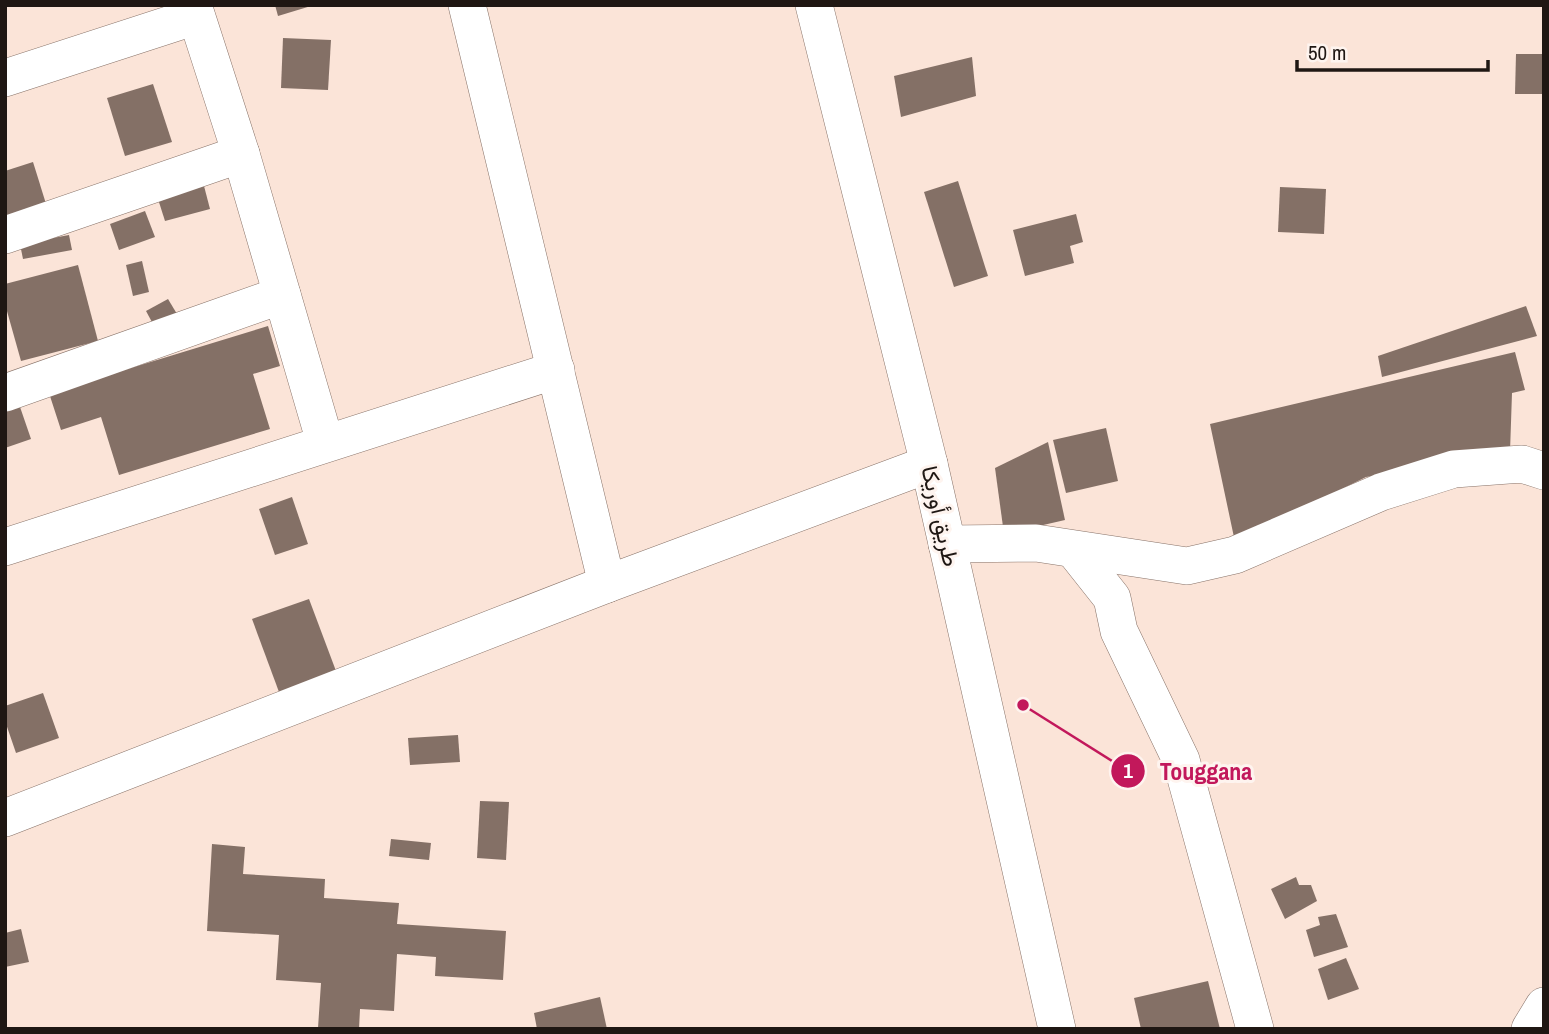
<svg xmlns="http://www.w3.org/2000/svg" width="1549" height="1034" font-family="'Archivo Narrow',Vazirmatn,sans-serif">
	<style>
		.building { fill: #847066 }
		.lines { fill: none; stroke-linecap: round; stroke-linejoin: round }
		.minor-casing { stroke: #887369; stroke-width: 38 }
		.minor { stroke: #fff; stroke-width: 37 }
		.labels { text-anchor: middle; dominant-baseline: central; stroke-width: 6; stroke-linejoin: round; paint-order: stroke }
		.street-label { font-size: 23px; fill: #1f1713; stroke: #fef4ef }
		.leader { fill: none; stroke: #c2185b; stroke-width: 2.5 }
		.callout-dot { fill: #c2185b; stroke: #fef4ef; stroke-width: 2.5 }
		.mark-label { font-size: 21px; text-anchor: middle; font-weight: bold; fill: #fff }
		.callout-label { font-size: 24px; text-anchor: middle; font-weight: bold; fill: #c2185b; stroke: #fef4ef; stroke-width: 6; stroke-linejoin: round; paint-order: stroke }
	</style>
	<rect width="100%" height="100%" fill="#fbe4d8"/>
	<g class="building">
		<path d="M 275,5 L 311,5 L 311,6 L 278,16 Z"/>
		<path d="M 283,38 L 331,40 L 328,90 L 281,88 Z"/>
		<path d="M 1516,54 L 1544,54 L 1544,94 L 1515,94 Z"/>
		<path d="M 972,57 L 976,96 L 901,117 L 894,76 Z"/>
		<path d="M 153,84 L 172,142 L 125,156 L 107,98 Z"/>
		<path d="M 33,162 L 47,207 L 5,220 L 5,171 Z"/>
		<path d="M 958,181 L 988,276 L 954,287 L 924,192 Z"/>
		<path d="M 204,186 L 210,209 L 165,221 L 158,199 Z"/>
		<path d="M 1280,187 L 1326,189 L 1324,234 L 1278,232 Z"/>
		<path d="M 145,211 L 155,237 L 119,250 L 110,224 Z"/>
		<path d="M 1076,214 L 1083,242 L 1070,246 L 1074,263 L 1025,276 L 1013,230 Z"/>
		<path d="M 69,235 L 72,250 L 23,259 L 20,244 Z"/>
		<path d="M 142,261 L 149,292 L 133,296 L 126,265 Z"/>
		<path d="M 78,265 L 98,341 L 21,361 L 5,304 L 5,284 Z"/>
		<path d="M 168,299 L 183,324 L 160,337 L 146,311 Z"/>
		<path d="M 1526,306 L 1537,336 L 1382,377 L 1378,356 Z"/>
		<path d="M 268,326 L 280,366 L 253,374 L 270,429 L 119,475 L 101,417 L 61,430 L 49,393 Z"/>
		<path d="M 1515,352 L 1525,390 L 1512,393 L 1510,452 L 1366,477 L 1235,542 L 1210,424 Z"/>
		<path d="M 19,404 L 31,439 L 5,448 L 5,409 Z"/>
		<path d="M 1106,428 L 1118,481 L 1066,493 L 1053,440 Z"/>
		<path d="M 1048,442 L 1065,520 L 1004,534 L 995,468 Z"/>
		<path d="M 292,497 L 308,544 L 275,555 L 259,509 Z"/>
		<path d="M 309,599 L 336,671 L 279,692 L 252,619 Z"/>
		<path d="M 43,693 L 59,738 L 16,753 L 5,721 L 5,706 Z"/>
		<path d="M 458,735 L 460,762 L 410,765 L 408,738 Z"/>
		<path d="M 480,801 L 509,802 L 506,860 L 477,858 Z"/>
		<path d="M 391,839 L 431,843 L 429,860 L 389,856 Z"/>
		<path d="M 212,844 L 245,847 L 243,874 L 325,879 L 324,898 L 399,903 L 397,924 L 506,931 L 503,980 L 435,976 L 436,957 L 397,954 L 394,1011 L 360,1009 L 359,1029 L 318,1028 L 321,983 L 276,980 L 279,935 L 207,931 Z"/>
		<path d="M 1296,877 L 1299,885 L 1311,885 L 1317,901 L 1285,919 L 1271,889 Z"/>
		<path d="M 1336,914 L 1348,947 L 1314,957 L 1306,930 L 1320,925 L 1318,917 Z"/>
		<path d="M 21,929 L 29,962 L 5,967 L 5,933 Z"/>
		<path d="M 1346,958 L 1359,989 L 1328,1000 L 1318,969 Z"/>
		<path d="M 1208,981 L 1220,1029 L 1141,1029 L 1134,998 Z"/>
		<path d="M 600,997 L 607,1029 L 537,1029 L 534,1013 Z"/>
	</g>
	<g class="lines">
		<g class="minor-casing">
			<g id="minor">
				<path d="M 193,5 L 241,154 L 325,442"/>
				<path d="M 467,5 L 607,584"/>
				<path d="M 814,5 L 929,464 L 1057,1029"/>
				<path d="M 5,78 L 196,16"/>
				<path d="M 5,235 L 241,154"/>
				<path d="M 5,393 L 282,295"/>
				<path d="M 947,544 L 1036,543 L 1187,566 L 1235,555 L 1381,492 L 1454,469 L 1522,464 L 1544,471"/>
				<path d="M 5,547 L 556,370"/>
				<path d="M 1074,550 L 1112,598 L 1119,631 L 1181,760 L 1255,1029"/>
				<path d="M 5,818 L 607,584 L 929,464"/>
				<path d="M 1530,1029 L 1544,1006"/>
			</g>
		</g>
		<use href="#minor" class="minor"/>
	</g>
	<g class="labels">
		<g class="street-label">
			<text transform="translate(941 516) rotate(77)">طريق أوريكا</text>
		</g>
	</g>
	<path class="leader" d="M1023 705L1128 771"/>
	<g class="callout-dot">
		<circle cx="1023" cy="705" r="7"/>
		<circle cx="1128" cy="771" r="18"/>
	</g>
	<g class="mark-label">
		<text x="1128" y="778">1</text>
	</g>
	<g class="callout-label">
		<text x="1206" y="780">Touggana</text>
	</g>
	<rect width="1549" height="1034" fill="none" stroke="#1f1713" stroke-width="14"/>
	<path d="M1297 60v10h191v-10" fill="none" stroke="#1f1713" stroke-width="3.5"/>
	<text x="1308" y="60" font-size="21" fill="#1f1713" stroke="#fef4ef" stroke-width="5" paint-order="stroke">50 m</text>
</svg>
